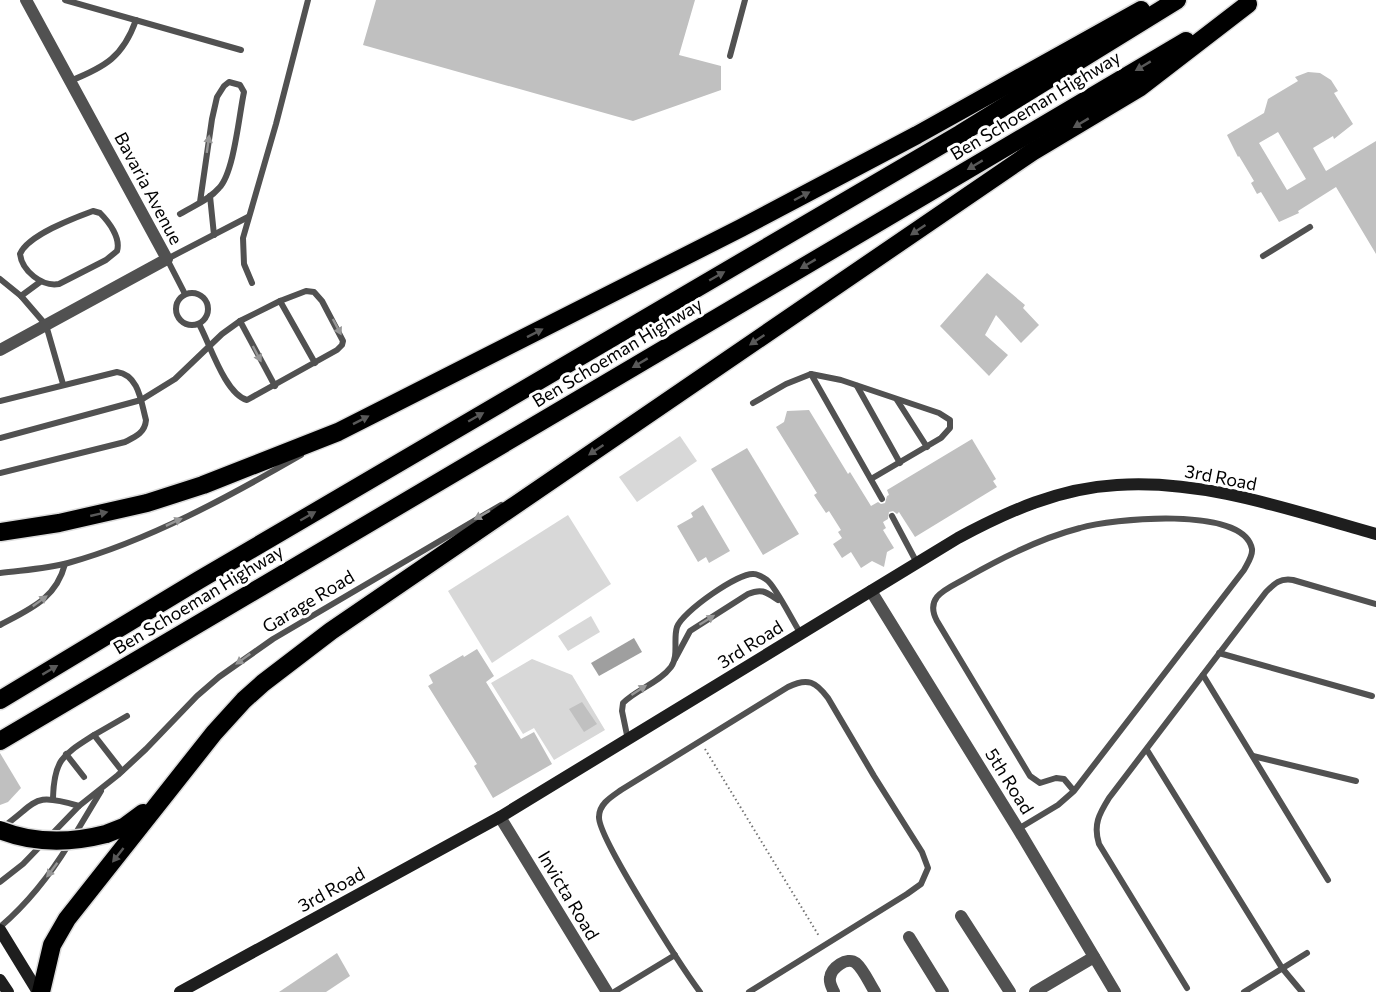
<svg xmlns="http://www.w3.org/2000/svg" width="1376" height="992" font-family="Commissioner,sans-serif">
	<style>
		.green { fill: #d8d8d8 }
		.water { fill: #9f9f9f }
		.building { fill: #c0c0c0; fill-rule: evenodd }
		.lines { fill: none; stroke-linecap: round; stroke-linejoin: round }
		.highway-casing { stroke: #dbdbdb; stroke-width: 21 }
		.path { stroke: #737373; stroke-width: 2; stroke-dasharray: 1.5 3; stroke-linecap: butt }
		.lane { stroke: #515151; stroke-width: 6 }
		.street { stroke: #515151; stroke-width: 12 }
		.secondary { stroke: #1e1e1e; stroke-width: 12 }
		.highway { stroke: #000; stroke-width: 18 }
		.highway-bridge-casing { stroke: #dbdbdb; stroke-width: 21; stroke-linecap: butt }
		.highway-bridge { stroke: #000; stroke-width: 18 }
		.oneway { fill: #595959 }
		.oneway2 { fill: #979797 }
		.labels { text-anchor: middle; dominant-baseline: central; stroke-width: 6; stroke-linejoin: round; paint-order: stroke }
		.street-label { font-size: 18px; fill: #000; stroke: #fff }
	</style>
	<rect width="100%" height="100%" fill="#fff"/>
	<g class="green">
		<path d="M 680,436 L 697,461 L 637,502 L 619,477 Z"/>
		<path d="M 568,515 L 611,584 L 492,663 L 448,591 Z"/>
		<path d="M 591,616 L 600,632 L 568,651 L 558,636 Z"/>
		<path d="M 532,659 L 572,675 L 605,730 L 554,760 L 534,728 L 523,734 L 491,683 Z"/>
	</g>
	<path class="water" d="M 634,638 L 642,652 L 599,676 L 591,663 Z"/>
	<g class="building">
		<path d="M 376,0 L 695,0 L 679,55 L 721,66 L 721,90 L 633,121 L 363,45 Z"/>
		<path d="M 1308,72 L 1320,73 L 1331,80 L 1338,91 L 1334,93 L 1353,124 L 1334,139 L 1333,136 L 1313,148 L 1326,171 L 1376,141 L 1376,254 L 1336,187 L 1298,211 L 1299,213 L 1279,222 L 1261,192 L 1257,194 L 1251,183 L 1254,181 L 1239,156 L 1238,157 L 1227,135 L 1264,113 L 1268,99 L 1298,81 L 1295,77 ZM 1278,132 L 1306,179 L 1287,190 L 1259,143 Z"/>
		<path d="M 987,273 L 1025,305 L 1023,308 L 1039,325 L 1021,343 L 996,315 L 985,335 L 1008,355 L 989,376 L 940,326 Z"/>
		<path d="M 809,410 L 848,474 L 850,472 L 871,506 L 878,502 L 881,504 L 885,503 L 887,496 L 889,495 L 887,490 L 972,439 L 996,479 L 993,481 L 997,487 L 915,537 L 899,512 L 897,514 L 893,511 L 889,512 L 888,519 L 883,522 L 886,528 L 883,530 L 894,548 L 887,552 L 884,567 L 872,561 L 861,568 L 851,552 L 842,558 L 833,544 L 842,538 L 838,532 L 841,530 L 829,511 L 826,513 L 814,495 L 817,493 L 776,427 L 784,422 L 787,411 Z"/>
		<path d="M 747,448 L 799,534 L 763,555 L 711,469 Z"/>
		<path d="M 703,505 L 730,551 L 709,563 L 706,557 L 698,562 L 677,526 L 693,517 L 691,513 Z"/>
		<path d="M 477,649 L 494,676 L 486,682 L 521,739 L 534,732 L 552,764 L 493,798 L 474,766 L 477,764 L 428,686 L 433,683 L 429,675 L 463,655 L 464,657 Z"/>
		<path d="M 582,702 L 597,724 L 584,732 L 569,709 Z"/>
		<path d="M 0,753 L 21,788 L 8,802 L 0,805 Z"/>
		<path d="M 337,953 L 350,976 L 326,992 L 279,992 Z"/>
	</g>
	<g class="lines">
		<g class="highway-casing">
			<g id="highway">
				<path d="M 0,532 L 59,523 L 147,503 L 203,485 L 338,432 L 741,228 L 917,135 L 1141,10"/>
				<path d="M 0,700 L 199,580 L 960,134 L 1177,0"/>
				<path d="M 0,741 L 1186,41"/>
				<path d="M 106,834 L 124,827 L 143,813"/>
				<path d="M 41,992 L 52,945 L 67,919 L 214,733 L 244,700 L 263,683 L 331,631 L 1032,152 L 1139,88 L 1248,4"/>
			</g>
		</g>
		<path class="path" d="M 705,749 L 819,936"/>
		<g class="lane">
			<path d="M 65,0 L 241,50"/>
			<path d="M 730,56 L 745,0"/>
			<path d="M 70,81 C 105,67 123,57 136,20"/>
			<path d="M 210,196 L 214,235"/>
			<path d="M 93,211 L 100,213 C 109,222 121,238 117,251 L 106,260 L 59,284 C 42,287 22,271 20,254 C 28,235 74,218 93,211 Z"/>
			<path d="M 180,214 C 193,206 209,200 219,188 C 234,173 239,115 244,92 L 240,85 L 229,82 L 224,86 L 217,97 L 212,119 L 200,202"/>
			<path d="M 1263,256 L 1310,227"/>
			<path d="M 0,279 L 21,296 L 46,325 L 63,384"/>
			<path d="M 252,283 L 244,264 L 243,238 L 276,124 L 308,0"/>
			<circle cx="192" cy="309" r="16"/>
			<path d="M 185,294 L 167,259 L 248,217"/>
			<path d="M 21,296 L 40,282"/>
			<path d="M 280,301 L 315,363"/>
			<path d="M 240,321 L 275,386"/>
			<path d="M 811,374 L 841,380 L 939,413 L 950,420 L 950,428 L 941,438 L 871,479"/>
			<path d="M 857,386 L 900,463"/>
			<path d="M 897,400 L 927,447"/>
			<path d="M 0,401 L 117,372 C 139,375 141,402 146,420 C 145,433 135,437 125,442 L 0,473"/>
			<path d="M 753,403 L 786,384 L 811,374 L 882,499"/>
			<path d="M 0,438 L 141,400 L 175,379 L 222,334 L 240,321 L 280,301 L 306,291 L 314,292 L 322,301 L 343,341 L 342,345 L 337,350 L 247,400 C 225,394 210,344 199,324"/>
			<path d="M 892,516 L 917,563"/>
			<path d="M 0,573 C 22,570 46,569 68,563 C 148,541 230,496 301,455"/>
			<path d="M 0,625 C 30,609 56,599 65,564"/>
			<path d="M 1219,653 L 1372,696"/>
			<path d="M 675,659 L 690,631 L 748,594 C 762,588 766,592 778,600"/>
			<path d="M 1203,675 L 1328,880"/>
			<path d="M 94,735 L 127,716"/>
			<path d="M 628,740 L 622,711 L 623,703 C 637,689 659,683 671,667 C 679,656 673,639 677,627 C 682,612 739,572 754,574 C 757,574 764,578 767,580 C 776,587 793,622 801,634"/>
			<path d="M 1147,750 L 1282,968 L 1302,992"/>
			<path d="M 66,754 L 84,777"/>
			<path d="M 1253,756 L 1356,781"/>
			<path d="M 53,798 C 54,759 63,755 94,735 L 122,771"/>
			<path d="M 3,827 C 39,801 32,792 79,806"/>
			<path d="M 1018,829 L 1058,805 L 1074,791 L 1244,570 C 1247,564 1253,556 1252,549 C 1244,505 1110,519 1080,528 C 1041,538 1003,557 968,577 C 950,588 923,595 937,621 L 1030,776 L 1040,783 L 1056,778 L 1064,779 L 1074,791"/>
			<path d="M 74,836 L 101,791"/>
			<path d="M 0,882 L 23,864 L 79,806 L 118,775 L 146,749 L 197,696 L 219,677 L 273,639 L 501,505"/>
			<path d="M 0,927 C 27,904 50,875 69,844"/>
			<path d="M 1187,988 L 1099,844 C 1093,825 1099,814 1109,798 L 1266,592 C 1275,583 1280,578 1293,580 L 1376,604"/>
			<path d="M 614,992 L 675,955"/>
			<path d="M 700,992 C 683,969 598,838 599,817 C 599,804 611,797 621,790 L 788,687 C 808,677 816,682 828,698 L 874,776 L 922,852 L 928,868 L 921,884 L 907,894 L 749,992"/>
			<path d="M 1244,992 L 1307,953"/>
		</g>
		<g class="street">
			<path d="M 0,350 L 167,259 L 26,0"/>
			<path d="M 871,591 L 1018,829 L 1115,992"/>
			<path d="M 500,817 L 607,992"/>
			<path d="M 961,916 L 1010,992"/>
			<path d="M 909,937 L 943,992"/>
			<path d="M 834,992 C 832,988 829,983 830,978 C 831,968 847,956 856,963 C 864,970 869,983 875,992"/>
			<path d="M 1035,992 L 1094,957"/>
		</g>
		<g class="secondary">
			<path d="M 0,930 L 38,992"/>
			<path d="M 0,980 L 8,992"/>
			<path d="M 180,992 L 500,817 L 958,538 C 1008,511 1060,488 1117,485 C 1205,479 1293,511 1376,534"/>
		</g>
		<use href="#highway" class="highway"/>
		<g class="highway-bridge-casing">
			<path id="highway-bridge" d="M 0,830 C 35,844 71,843 106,834"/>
		</g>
		<use href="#highway-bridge" class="highway-bridge"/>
	</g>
	<defs><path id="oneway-solid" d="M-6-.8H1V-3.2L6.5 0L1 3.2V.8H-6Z" transform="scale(1.5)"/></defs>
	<g class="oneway">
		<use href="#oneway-solid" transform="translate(1143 66) rotate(149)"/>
		<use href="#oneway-solid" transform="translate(1081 123) rotate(149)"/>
		<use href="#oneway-solid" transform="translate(975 165) rotate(149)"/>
		<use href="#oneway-solid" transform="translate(802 196) rotate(-28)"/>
		<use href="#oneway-solid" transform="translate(918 230) rotate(146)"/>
		<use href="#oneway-solid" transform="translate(808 264) rotate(149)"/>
		<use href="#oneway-solid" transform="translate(717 276) rotate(-30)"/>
		<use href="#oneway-solid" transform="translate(535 333) rotate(-27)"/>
		<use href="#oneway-solid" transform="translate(757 340) rotate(146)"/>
		<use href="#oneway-solid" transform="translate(640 363) rotate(149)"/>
		<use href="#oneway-solid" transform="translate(476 417) rotate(-30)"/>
		<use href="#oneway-solid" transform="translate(361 420) rotate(-27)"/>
		<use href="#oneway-solid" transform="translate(596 450) rotate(146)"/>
		<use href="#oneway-solid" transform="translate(99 514) rotate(-13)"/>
		<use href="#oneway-solid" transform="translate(308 516) rotate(-30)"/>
		<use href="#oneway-solid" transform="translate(50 670) rotate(-31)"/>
		<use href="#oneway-solid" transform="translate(118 855) rotate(128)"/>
	</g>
	<g class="oneway2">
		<use href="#oneway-solid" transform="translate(208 144) rotate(-82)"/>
		<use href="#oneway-solid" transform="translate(337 327) rotate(62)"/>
		<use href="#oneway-solid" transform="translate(257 354) rotate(62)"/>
		<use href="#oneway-solid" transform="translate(482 515) rotate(151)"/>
		<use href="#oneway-solid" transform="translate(174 522) rotate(-25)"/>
		<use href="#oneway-solid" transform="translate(40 601) rotate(-36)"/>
		<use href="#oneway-solid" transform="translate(707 620) rotate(-32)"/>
		<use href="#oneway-solid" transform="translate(243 659) rotate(144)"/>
		<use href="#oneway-solid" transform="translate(639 690) rotate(-33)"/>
		<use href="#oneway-solid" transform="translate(52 870) rotate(127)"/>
	</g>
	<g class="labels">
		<g class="street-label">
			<text transform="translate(1035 105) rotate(-31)">Ben Schoeman Highway</text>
			<text transform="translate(149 188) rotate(62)">Bavaria Avenue</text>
			<text transform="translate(617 352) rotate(-31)">Ben Schoeman Highway</text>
			<text transform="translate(1221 477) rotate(11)">3rd Road</text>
			<text transform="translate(198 599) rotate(-31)">Ben Schoeman Highway</text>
			<text transform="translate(308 601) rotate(-31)">Garage Road</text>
			<text transform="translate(750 644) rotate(-32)">3rd Road</text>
			<text transform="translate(1010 781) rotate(58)">5th Road</text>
			<text transform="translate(331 889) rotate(-29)">3rd Road</text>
			<text transform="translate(569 895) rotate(59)">Invicta Road</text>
		</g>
	</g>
</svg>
